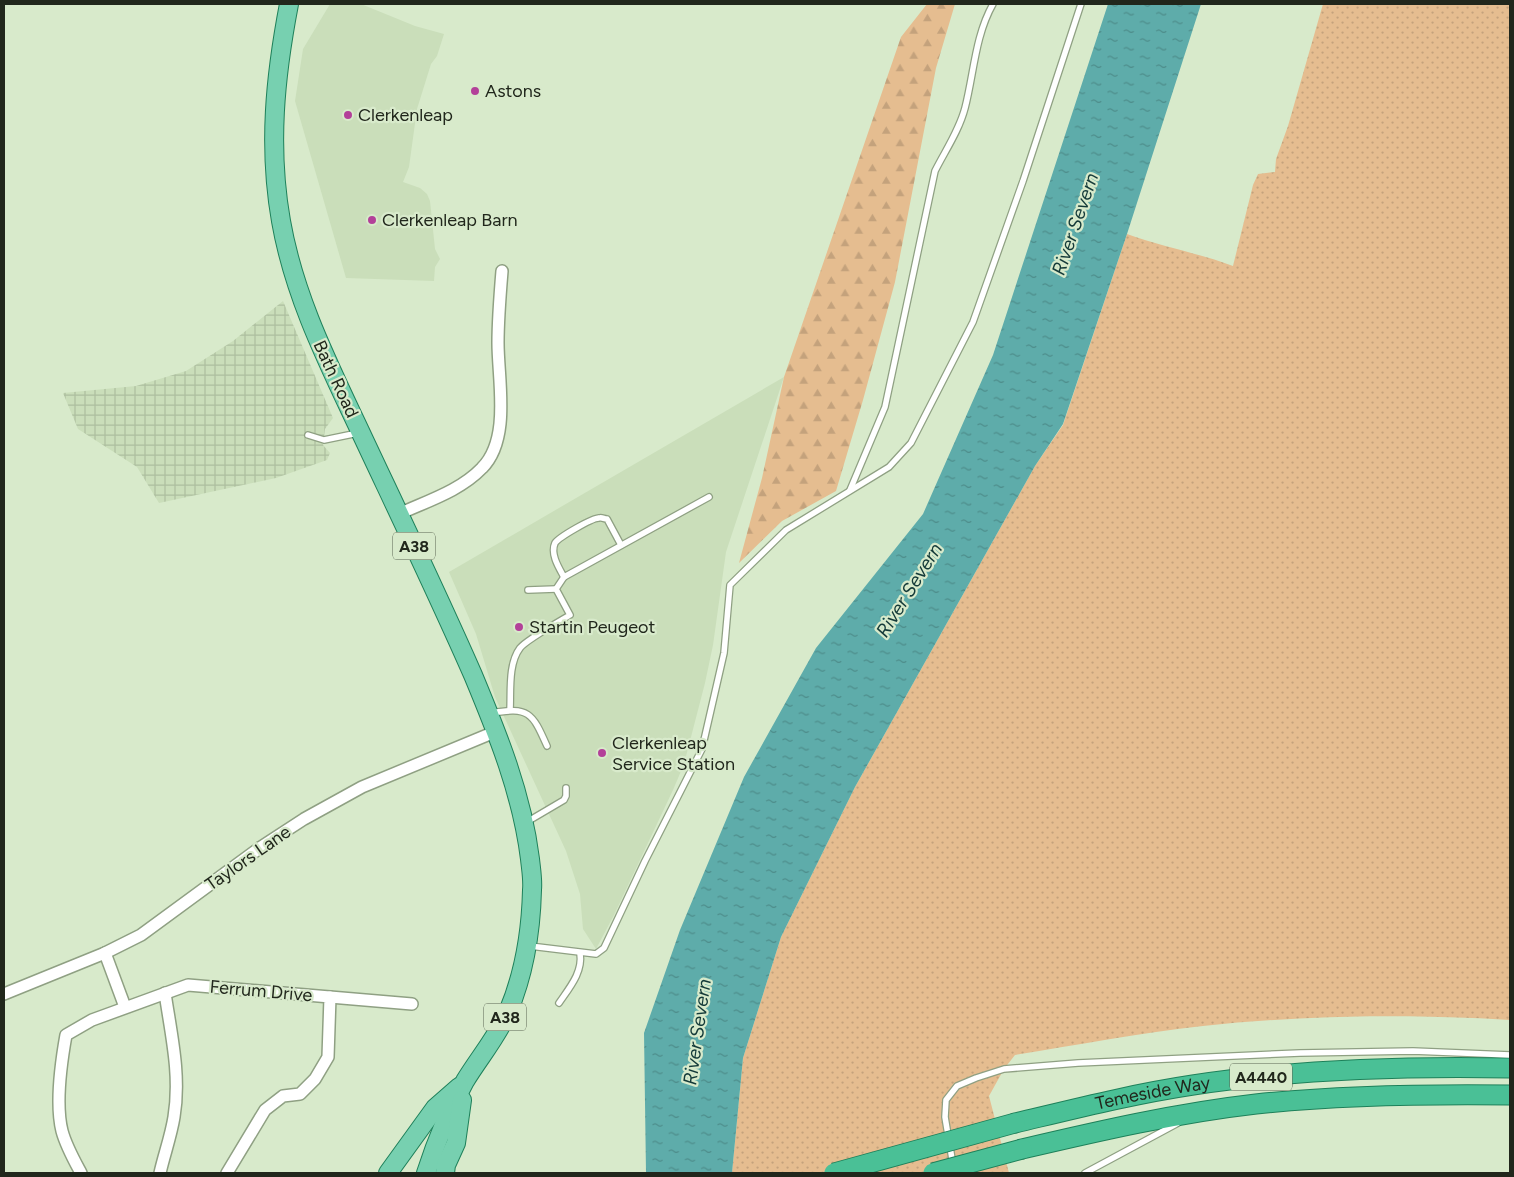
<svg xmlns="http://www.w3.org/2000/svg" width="1514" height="1177" font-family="Figtree,sans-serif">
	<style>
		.built { fill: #cadeba }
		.industrial { fill: url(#industrial-grid) }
		.grass { fill: url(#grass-dots) }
		.forest { fill: url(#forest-firs) }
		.water { fill: url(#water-ripples) }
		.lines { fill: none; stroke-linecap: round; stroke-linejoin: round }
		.service-casing { stroke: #8fa083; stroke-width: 8 }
		.minor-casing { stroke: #8fa083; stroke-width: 14 }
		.primary-casing { stroke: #1e805a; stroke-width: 20 }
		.trunk-casing { stroke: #1e805a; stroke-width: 21 }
		.service { stroke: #fff; stroke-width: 5.5 }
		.minor { stroke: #fff; stroke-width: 11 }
		.primary { stroke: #77d0b0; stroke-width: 18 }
		.trunk { stroke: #4ac096; stroke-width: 19 }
		.trunk-bridge-casing { stroke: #1e805a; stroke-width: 21; stroke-linecap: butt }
		.trunk-bridge { stroke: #4ac096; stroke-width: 19 }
		.poi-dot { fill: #b34099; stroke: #d8eacb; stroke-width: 2 }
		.labels { text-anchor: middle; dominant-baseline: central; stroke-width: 4.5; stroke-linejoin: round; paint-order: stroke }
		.shield { fill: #d8eacb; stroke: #586250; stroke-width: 1 }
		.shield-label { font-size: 16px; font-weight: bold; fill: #21271c }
		.poi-label { font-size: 18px; fill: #21271c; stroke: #d8eacb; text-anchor: start }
		.street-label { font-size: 18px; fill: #21271c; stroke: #d8eacb }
		.water-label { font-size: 19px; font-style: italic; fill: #143a39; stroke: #d8eacb }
	</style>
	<defs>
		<pattern id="industrial-grid" width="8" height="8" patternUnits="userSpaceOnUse" patternTransform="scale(1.25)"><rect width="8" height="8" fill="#cadeba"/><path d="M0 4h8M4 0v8" fill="none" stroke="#adbe9f"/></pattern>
		<pattern id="grass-dots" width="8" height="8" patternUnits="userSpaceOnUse" patternTransform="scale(1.25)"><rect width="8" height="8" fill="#e5bd90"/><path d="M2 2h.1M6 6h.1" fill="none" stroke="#c4a27c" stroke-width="1.8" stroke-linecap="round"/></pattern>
		<pattern id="forest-firs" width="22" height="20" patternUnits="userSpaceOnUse" patternTransform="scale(1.25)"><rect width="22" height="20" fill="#e5bd90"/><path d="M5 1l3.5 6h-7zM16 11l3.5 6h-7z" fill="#c4a27c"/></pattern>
		<pattern id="water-ripples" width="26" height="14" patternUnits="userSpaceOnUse" patternTransform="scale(1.25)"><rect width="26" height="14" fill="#5eacaa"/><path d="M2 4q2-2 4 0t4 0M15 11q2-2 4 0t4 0" fill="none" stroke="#4d8c8a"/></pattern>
	</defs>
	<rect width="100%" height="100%" fill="#d8eacb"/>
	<g class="built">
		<path d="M 330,4 L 361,4 L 415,26 L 444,34 L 437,56 L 431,64 L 417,109 L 409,167 L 403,182 L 420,188 L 427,194 L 430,201 L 435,249 L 440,259 L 435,267 L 434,281 L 346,278 L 295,101 L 303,49 Z"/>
		<path d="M 784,377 L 726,552 L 713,645 L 705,683 L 684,764 L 673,790 L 614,915 L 596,949 L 583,929 L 580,894 L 566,851 L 495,697 L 476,634 L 449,572 Z"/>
	</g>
	<path class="industrial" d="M 283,301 L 333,418 L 325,429 L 323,445 L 330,453 L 327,460 L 276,478 L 159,503 L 137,467 L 78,429 L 63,393 L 136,386 L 186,371 L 233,341 Z"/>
	<path class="grass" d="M 1323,4 L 1510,4 L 1510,1020 C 1408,1014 1305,1015 1203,1026 C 1140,1033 1077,1045 1015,1055 L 1004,1069 L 989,1096 L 1009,1173 L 732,1173 L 743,1058 L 781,937 L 855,787 L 1035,466 L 1063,425 L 1127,234 C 1162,247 1199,253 1233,266 L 1253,185 L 1258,174 L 1275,172 L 1276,159 L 1288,126 Z"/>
	<path class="forest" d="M 927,4 L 955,4 L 936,68 L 895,282 L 863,400 L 836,491 L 782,521 L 739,563 L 762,478 L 784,377 L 901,37 Z"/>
	<path class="water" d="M 1108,4 L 1201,4 L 1127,234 L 1063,424 L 1035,466 L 855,787 L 781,937 L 743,1058 L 732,1173 L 646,1173 L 644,1033 L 680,930 L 744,777 L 816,648 L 923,514 L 993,355 Z"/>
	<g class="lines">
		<g class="service-casing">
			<g id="service">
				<path d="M 308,435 L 324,440 L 358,433"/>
				<path d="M 850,490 L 885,407 L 935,171 C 945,151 959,131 965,108 C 974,73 975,36 993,4"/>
				<path d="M 564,577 C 559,568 550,554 555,543 C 559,537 592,518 599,518 C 602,517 604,519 607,519 L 621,545"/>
				<path d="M 528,590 L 556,589"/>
				<path d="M 510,710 C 511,691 508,664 520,648 C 526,640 560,621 570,615 L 556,589 L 564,577 L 709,497"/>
				<path d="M 491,713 C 529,707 532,712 547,746"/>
				<path d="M 525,823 L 564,800 L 566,796 L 566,788"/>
				<path d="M 530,946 L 596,954 L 604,948 L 645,861 L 702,749 L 724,653 L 730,585 L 786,530 L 889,467 L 911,443 L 973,322 L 1023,181 L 1081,4"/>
				<path d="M 559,1003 C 570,987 583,972 580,953"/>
				<path d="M 953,1165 L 945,1117 L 946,1100 L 957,1086 L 976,1078 L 1004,1069 L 1078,1063 L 1300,1053 L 1413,1051 L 1510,1055"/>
				<path d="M 1085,1173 L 1178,1123"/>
			</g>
		</g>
		<g class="minor-casing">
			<g id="minor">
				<path d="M 399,514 C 427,501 460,491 482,468 C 511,439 498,380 498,343 C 498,319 500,295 502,271"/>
				<path d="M 105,953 L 125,1007"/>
				<path d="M 4,994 L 105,953 L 141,935 L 261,847 L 304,819 L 362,787 L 497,731"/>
				<path d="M 330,997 L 412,1004"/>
				<path d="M 81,1173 C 74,1160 66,1146 62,1131 C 55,1103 61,1063 66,1035 L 92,1020 L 188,985 L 330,997 L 328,1057 L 315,1079 L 300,1094 L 283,1096 L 265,1110 L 227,1173"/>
				<path d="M 160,1173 C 164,1155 171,1136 174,1117 C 181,1075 171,1034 165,993"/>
			</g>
		</g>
		<g class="primary-casing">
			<g id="primary">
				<path d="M 289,4 C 275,77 268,147 281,221 C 294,296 328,363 360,431 C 398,512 437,593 473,675 C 498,735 522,794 530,859 C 531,869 533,880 532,890 C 531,932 524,974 508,1012 C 497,1037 479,1058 465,1081 C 449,1110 436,1142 426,1173"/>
				<path d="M 388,1173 L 435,1108 L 459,1087"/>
				<path d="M 445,1173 L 446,1165 L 456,1143 L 462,1100"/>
			</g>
		</g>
		<g class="trunk-casing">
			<g id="trunk">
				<path id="s1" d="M 1015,1123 C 1074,1109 1133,1094 1193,1085 C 1298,1069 1405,1066 1510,1068"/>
				<path d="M 1022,1149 C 1099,1131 1177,1113 1256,1104 C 1341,1095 1426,1094 1510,1095"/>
			</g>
		</g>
		<use href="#service" class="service"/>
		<use href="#minor" class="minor"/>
		<use href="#primary" class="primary"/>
		<use href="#trunk" class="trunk"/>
		<g class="trunk-bridge-casing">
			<g id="trunk-bridge">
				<path d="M 834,1173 L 1015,1123"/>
				<path d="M 933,1173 L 1022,1149"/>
			</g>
		</g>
		<use href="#trunk-bridge" class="trunk-bridge"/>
	</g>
	<g class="poi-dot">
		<circle cx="475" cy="91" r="5"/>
		<circle cx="348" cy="115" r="5"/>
		<circle cx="372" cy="220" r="5"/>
		<circle cx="519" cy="627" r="5"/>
		<circle cx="602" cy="753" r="5"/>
	</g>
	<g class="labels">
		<g class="shield">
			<rect x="393" y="532.5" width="42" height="27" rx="4"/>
			<rect x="484" y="1003.5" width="42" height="27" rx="4"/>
			<rect x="1230" y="1063.5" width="62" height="27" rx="4"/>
		</g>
		<g class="shield-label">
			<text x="414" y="546">A38</text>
			<text x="505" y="1017">A38</text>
			<text x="1261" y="1077">A4440</text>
		</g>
		<g class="poi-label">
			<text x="485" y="91">Astons</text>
			<text x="358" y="115">Clerkenleap</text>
			<text x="382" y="220">Clerkenleap Barn</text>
			<text x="529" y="627">Startin Peugeot</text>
			<text x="612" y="743">Clerkenleap<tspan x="612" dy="21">Service Station</tspan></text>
		</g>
		<g class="street-label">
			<text transform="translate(336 379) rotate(65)">Bath Road</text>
			<text transform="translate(248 858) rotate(-35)">Taylors Lane</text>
			<text transform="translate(261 991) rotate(5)">Ferrum Drive</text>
			<text stroke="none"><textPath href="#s1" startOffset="141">Temeside Way</textPath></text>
		</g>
		<g class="water-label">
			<text transform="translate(1075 224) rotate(-71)">River Severn</text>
			<text transform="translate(909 590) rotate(-58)">River Severn</text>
			<text transform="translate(697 1032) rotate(-82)">River Severn</text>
		</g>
	</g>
	<rect width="1514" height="1177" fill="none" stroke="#21271c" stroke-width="10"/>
</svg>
